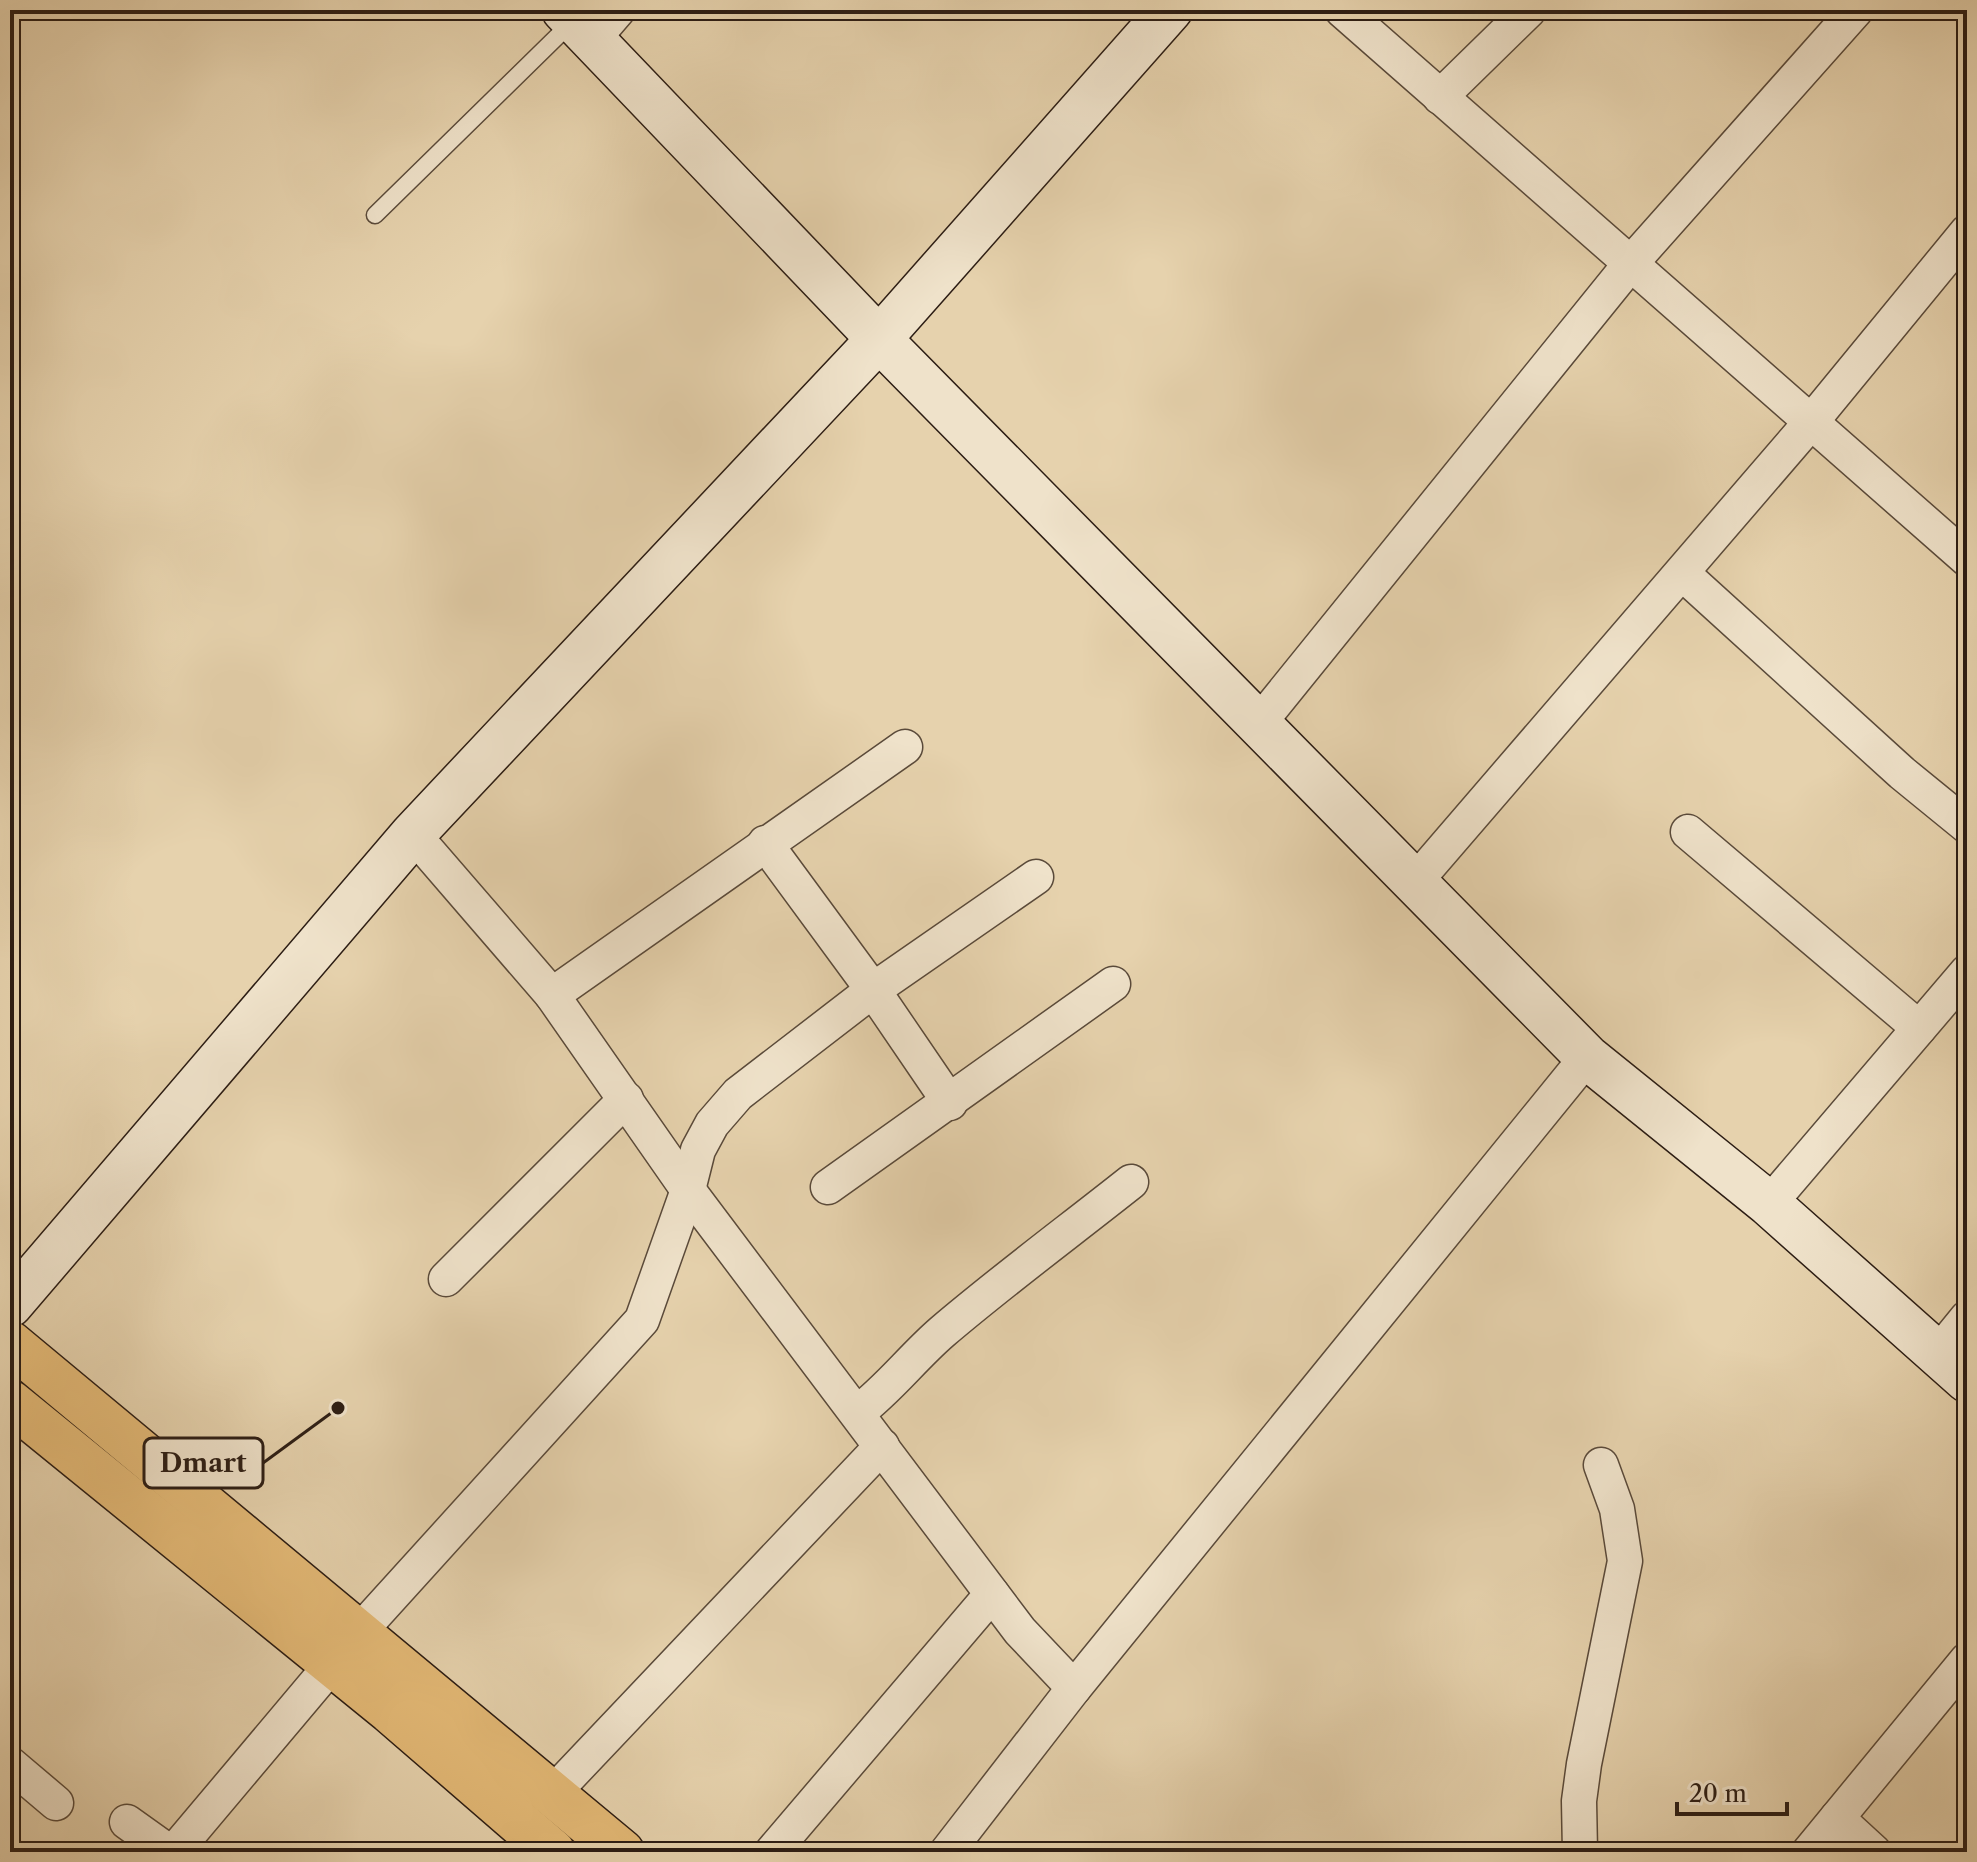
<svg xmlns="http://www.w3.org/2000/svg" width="1977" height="1862" font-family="'Libre Caslon Text',serif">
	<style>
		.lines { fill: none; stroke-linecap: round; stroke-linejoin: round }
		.lane-casing { stroke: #5a4a3a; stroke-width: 19 }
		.street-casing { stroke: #5a4a3a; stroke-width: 37 }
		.secondary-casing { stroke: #2c1d14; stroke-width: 47 }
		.primary-casing { stroke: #2c1d14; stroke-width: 47 }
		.lane { stroke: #efe2ca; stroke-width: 16 }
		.street { stroke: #efe2ca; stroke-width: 34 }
		.secondary { stroke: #efe2ca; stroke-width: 44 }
		.primary { stroke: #e3b976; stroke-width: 44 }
		.leader { fill: none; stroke: #2c1d14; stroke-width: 3 }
		.callout-dot { fill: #2c1d14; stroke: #efe2ca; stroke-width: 3 }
		.callout { fill: #efe2ca; stroke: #2c1d14; stroke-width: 3 }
		.callout-label { font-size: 26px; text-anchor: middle; font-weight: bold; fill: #2c1d14 }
	</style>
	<rect width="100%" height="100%" fill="#e6d2ad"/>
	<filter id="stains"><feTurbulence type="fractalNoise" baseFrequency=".0025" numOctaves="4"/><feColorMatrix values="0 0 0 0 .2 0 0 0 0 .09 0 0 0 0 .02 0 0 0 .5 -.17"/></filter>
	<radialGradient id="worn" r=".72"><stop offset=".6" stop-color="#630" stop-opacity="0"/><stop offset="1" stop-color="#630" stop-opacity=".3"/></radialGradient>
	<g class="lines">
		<g class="lane-casing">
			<path id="lane" d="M 375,215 L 573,21"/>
		</g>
		<g class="street-casing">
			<g id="street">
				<path d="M 1342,10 L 1967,559"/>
				<path d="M 594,38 L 618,10"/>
				<path d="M 1440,97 L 1529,10"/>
				<path d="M 1682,573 L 1902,773 L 1967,826"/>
				<path d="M 1259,723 L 1631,263 L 1856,10"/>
				<path d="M 1688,832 L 1919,1028"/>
				<path d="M 413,834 L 552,995 L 688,1190 L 1020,1631 L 1074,1688"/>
				<path d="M 765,843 L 873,990 L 950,1103"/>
				<path d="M 1414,883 L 1811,422 L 1967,232"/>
				<path d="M 552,995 L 905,747"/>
				<path d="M 828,1187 L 1113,984"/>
				<path d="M 1769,1204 L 1967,972"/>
				<path d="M 446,1279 L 626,1099"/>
				<path d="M 1936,1356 L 1967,1318"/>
				<path d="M 857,1413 C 889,1389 912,1358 942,1332 C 1003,1280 1068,1232 1131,1182"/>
				<path d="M 10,1764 L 56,1803"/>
				<path d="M 552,1794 L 882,1446"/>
				<path d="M 1837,1818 L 1874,1852"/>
				<path d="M 127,1822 L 169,1852"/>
				<path d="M 174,1852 L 360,1631 L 642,1320 L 688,1190 L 698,1150 L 712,1124 L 738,1094 L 873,990 L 1036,877"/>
				<path d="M 772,1852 L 992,1594"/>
				<path d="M 947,1852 L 1074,1688 L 1587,1057"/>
				<path d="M 1580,1852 L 1579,1801 L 1584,1764 L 1625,1561 L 1617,1509 L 1601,1465"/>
				<path d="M 1809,1852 L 1967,1660"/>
			</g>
		</g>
		<g class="secondary-casing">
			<g id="secondary">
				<path d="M 564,10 L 879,339 L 1587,1057 L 1769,1204 L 1967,1380"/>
				<path d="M 10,1305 L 413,834 L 879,339 L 1170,10"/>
			</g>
		</g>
		<g class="primary-casing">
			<g id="primary">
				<path d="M 10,1343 L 622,1852"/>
				<path d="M 10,1402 L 390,1711 L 553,1852"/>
			</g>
		</g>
		<use href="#lane" class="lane"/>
		<use href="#street" class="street"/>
		<use href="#secondary" class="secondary"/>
		<use href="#primary" class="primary"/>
	</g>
	<path class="leader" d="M338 1408L263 1463"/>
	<circle class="callout-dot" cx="338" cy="1408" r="8"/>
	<rect class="callout" x="144" y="1438" width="119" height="50" rx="8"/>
	<g class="callout-label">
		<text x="203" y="1472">Dmart</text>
	</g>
	<rect width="1977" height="1862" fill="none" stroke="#e6d2ad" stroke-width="40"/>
	<rect x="12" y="12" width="1953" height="1838" fill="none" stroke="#2c1d14" stroke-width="4"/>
	<rect x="20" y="20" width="1937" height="1822" fill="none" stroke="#2c1d14" stroke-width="2"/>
	<path d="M1677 1802v12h110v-12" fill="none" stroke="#2c1d14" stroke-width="4"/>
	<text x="1689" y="1802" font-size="24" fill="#2c1d14" stroke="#efe2ca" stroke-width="6" paint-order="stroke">20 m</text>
	<rect width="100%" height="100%" filter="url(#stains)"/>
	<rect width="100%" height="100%" fill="url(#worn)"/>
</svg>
